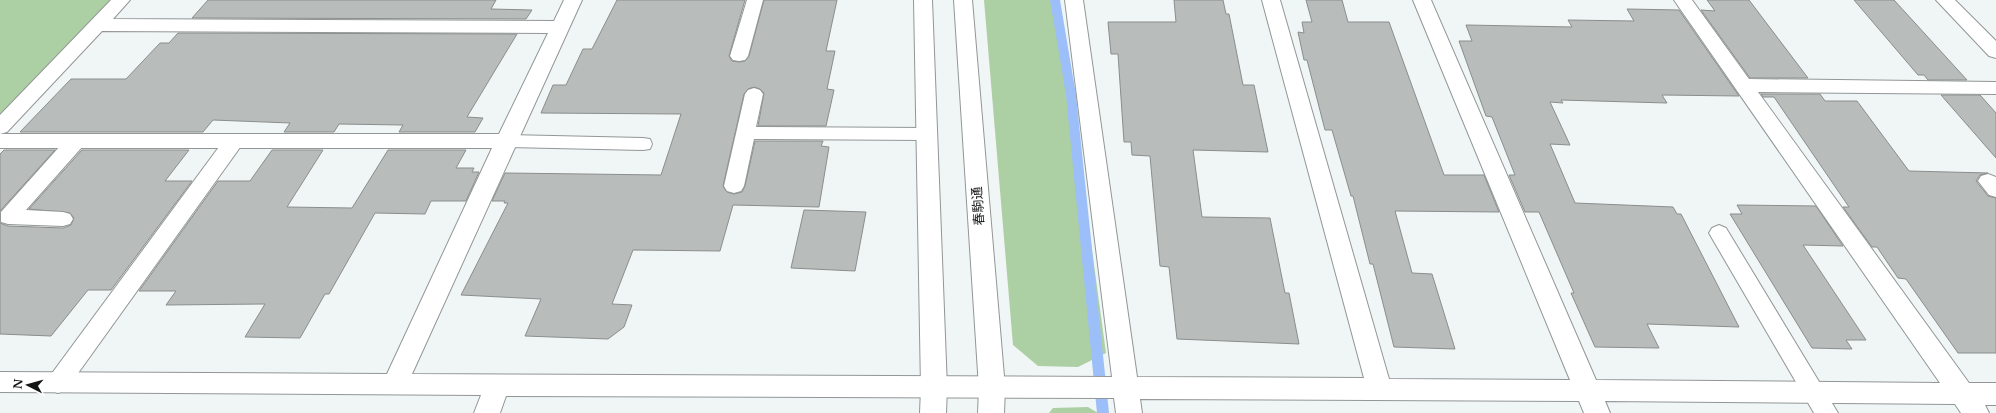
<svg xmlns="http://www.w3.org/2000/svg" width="1996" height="413" font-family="'Libre Baskerville','Noto Sans JP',serif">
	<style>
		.green { fill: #adcfa4 }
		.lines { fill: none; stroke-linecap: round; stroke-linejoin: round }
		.stream { fill: #9cbff9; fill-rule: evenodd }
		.building { fill: #b8bcba; stroke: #8a8e8c }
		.service-casing { stroke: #929696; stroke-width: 2 }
		.minor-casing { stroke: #929696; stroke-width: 2 }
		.tertiary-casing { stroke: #929696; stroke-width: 2 }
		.service { fill: #fff; fill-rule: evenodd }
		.minor { fill: #fff; fill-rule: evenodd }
		.tertiary { fill: #fff; fill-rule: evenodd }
		.labels { text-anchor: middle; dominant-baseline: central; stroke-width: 3.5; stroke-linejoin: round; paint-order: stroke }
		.street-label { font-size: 13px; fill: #131515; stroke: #fff }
	</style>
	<rect width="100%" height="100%" fill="#f0f5f5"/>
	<g class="green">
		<path d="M 0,0 L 111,0 L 0,116 Z"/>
		<path d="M 984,0 L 1058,0 L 1106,353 L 1078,367 L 1038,366 L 1013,345 Z"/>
		<path d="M 1088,407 L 1098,413 L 1049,413 L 1053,408 Z"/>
	</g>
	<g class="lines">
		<path class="stream" d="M 1050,0 L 1060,0 L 1076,95 L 1109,413 L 1097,413 L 1066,95 Z"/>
	</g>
	<g class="building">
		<path d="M 208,0 L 496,0 L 491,9 L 532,10 L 526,19 L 192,18 Z"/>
		<path d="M 617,0 L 745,0 L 729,56 L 732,61 L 739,62 L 745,61 L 749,56 L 764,0 L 837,0 L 826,51 L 835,51 L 827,89 L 834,90 L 826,126 L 758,126 L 764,93 L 760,89 L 754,87 L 748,89 L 744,94 L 723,186 L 727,192 L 734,194 L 742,192 L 745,186 L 755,141 L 823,141 L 821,146 L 829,147 L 819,207 L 733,205 L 720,251 L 633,250 L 612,304 L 632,305 L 624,327 L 608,339 L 525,336 L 541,299 L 461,295 L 508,203 L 504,203 L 505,201 L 492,201 L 505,173 L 661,175 L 681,114 L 541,113 L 553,85 L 566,85 L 583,49 L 592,49 Z"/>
		<path d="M 1174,0 L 1223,0 L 1226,14 L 1229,14 L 1243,85 L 1254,85 L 1268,152 L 1193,150 L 1202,217 L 1270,218 L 1285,293 L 1289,293 L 1299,344 L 1177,339 L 1169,267 L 1160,266 L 1150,156 L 1132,155 L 1131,142 L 1124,142 L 1118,54 L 1111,54 L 1108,22 L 1176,22 Z"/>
		<path d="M 1306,0 L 1342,0 L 1348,22 L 1389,22 L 1444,175 L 1484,175 L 1499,212 L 1395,211 L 1412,273 L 1432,274 L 1455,349 L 1394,347 L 1373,264 L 1370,264 L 1353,196 L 1351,196 L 1332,130 L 1325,130 L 1307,60 L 1304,60 L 1298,32 L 1304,33 L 1302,22 L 1312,22 Z"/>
		<path d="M 1707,0 L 1749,0 L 1808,78 L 1750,78 L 1701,10 L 1715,11 Z"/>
		<path d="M 1854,0 L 1894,0 L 1967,80 L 1928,80 L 1924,75 L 1918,75 Z"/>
		<path d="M 1627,9 L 1679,10 L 1739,96 L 1662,95 L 1667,103 L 1561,100 L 1563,103 L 1550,102 L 1570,145 L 1550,144 L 1575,203 L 1673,207 L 1677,214 L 1681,214 L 1739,327 L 1647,324 L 1659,348 L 1595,347 L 1571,293 L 1574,293 L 1539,212 L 1525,212 L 1509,175 L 1515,175 L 1492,117 L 1486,116 L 1459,41 L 1472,41 L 1466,25 L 1572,27 L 1568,20 L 1634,21 Z"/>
		<path d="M 178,33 L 517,34 L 467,117 L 483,118 L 475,132 L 399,132 L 403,125 L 339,124 L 334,132 L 284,132 L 290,123 L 213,120 L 203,132 L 20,132 L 71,79 L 126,79 L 160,43 L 169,43 Z"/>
		<path d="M 1761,94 L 1820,94 L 1825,101 L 1857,101 L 1909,171 L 1988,173 L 1980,175 L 1976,181 L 1988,196 L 1996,198 L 1996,353 L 1958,353 L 1906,279 L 1898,278 L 1877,247 L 1872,247 L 1843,207 L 1849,207 L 1774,97 L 1763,97 Z"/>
		<path d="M 1941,95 L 1980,95 L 1996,113 L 1996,158 Z"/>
		<path d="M 4,150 L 55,150 L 0,211 L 0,154 Z"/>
		<path d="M 82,150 L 189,150 L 165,181 L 192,181 L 111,290 L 88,290 L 51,336 L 0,334 L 0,223 L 8,226 L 63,228 L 71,225 L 74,218 L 70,213 L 29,209 Z"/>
		<path d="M 272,150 L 323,150 L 287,207 L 352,208 L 388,150 L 466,150 L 456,168 L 474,168 L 472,172 L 479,172 L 466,201 L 431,201 L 425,214 L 375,213 L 329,294 L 325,294 L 300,338 L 245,337 L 265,304 L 166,305 L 176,291 L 139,291 L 218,181 L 250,181 Z"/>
		<path d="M 1737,205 L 1816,206 L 1843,246 L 1803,245 L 1866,340 L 1846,340 L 1852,349 L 1812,348 L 1730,214 L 1742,214 Z"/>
		<path d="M 804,210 L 866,212 L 855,271 L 791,268 Z"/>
	</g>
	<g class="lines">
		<g class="service-casing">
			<g id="service">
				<path d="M 747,0 L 763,0 L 748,56 L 745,60 L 739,61 L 733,60 L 730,56 Z"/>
				<path d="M 754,88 L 760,90 L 763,94 L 756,127 L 926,128 L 933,130 L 935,134 L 933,138 L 926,140 L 754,139 L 744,186 L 741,191 L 734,193 L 727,191 L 724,186 L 745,94 L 748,90 Z"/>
				<path d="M 76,135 L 83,136 L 85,141 L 83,146 L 26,210 L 63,212 L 70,214 L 73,219 L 70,224 L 63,226 L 8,224 L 1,222 L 1,212 L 69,136 Z"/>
				<path d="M 234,135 L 241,136 L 243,141 L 241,146 L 66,390 L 58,393 L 50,390 L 46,383 L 50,376 L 227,136 Z"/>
				<path d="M 506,135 L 643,138 L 650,139 L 652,144 L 650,149 L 643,150 L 506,147 L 499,146 L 497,141 L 499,136 Z"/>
				<path d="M 1988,174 L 1996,177 L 1996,197 L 1989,195 L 1978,181 L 1981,176 Z"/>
				<path d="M 1719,225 L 1726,228 L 1838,413 L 1814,413 L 1709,233 L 1712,228 Z"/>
			</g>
		</g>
		<g class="minor-casing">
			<g id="minor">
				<path d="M 111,0 L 130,0 L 113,19 L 554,21 L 564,0 L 582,0 L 412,374 L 1112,377 L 1065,0 L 1083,0 L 1137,377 L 1364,378 L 1262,0 L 1280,0 L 1389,379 L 1570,380 L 1413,0 L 1431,0 L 1596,380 L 1940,383 L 1674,0 L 1692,0 L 1749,79 L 1996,82 L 1996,94 L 1758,92 L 1969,383 L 1996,383 L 1996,405 L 1985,405 L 1989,413 L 1961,413 L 1955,404 L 1605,401 L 1610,413 L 1584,413 L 1579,401 L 1140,399 L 1142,413 L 1116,413 L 1114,398 L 506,396 L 500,413 L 474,413 L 481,395 L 0,392 L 0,372 L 387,374 L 492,148 L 0,148 L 0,134 L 499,134 L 548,33 L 102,31 L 7,132 L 0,134 L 0,115 Z"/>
				<path d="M 1936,0 L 1955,0 L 1996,41 L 1996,58 L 1989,56 Z"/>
			</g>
		</g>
		<g class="tertiary-casing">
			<g id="tertiary">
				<path d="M 914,0 L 932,0 L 947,388 L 946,413 L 920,413 L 921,388 Z"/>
				<path d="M 954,0 L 972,0 L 1005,388 L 1004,413 L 978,413 L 979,388 Z"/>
			</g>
		</g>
		<use href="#service" class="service"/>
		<use href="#minor" class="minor"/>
		<use href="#tertiary" class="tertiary"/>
	</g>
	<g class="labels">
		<g class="street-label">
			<text transform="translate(978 206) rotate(-94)">春駒通</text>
		</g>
	</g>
	<g transform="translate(28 385) rotate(276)" stroke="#ffffff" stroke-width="3" paint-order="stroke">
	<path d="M0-3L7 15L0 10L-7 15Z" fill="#131515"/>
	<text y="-6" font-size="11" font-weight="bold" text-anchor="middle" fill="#131515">N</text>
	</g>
</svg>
